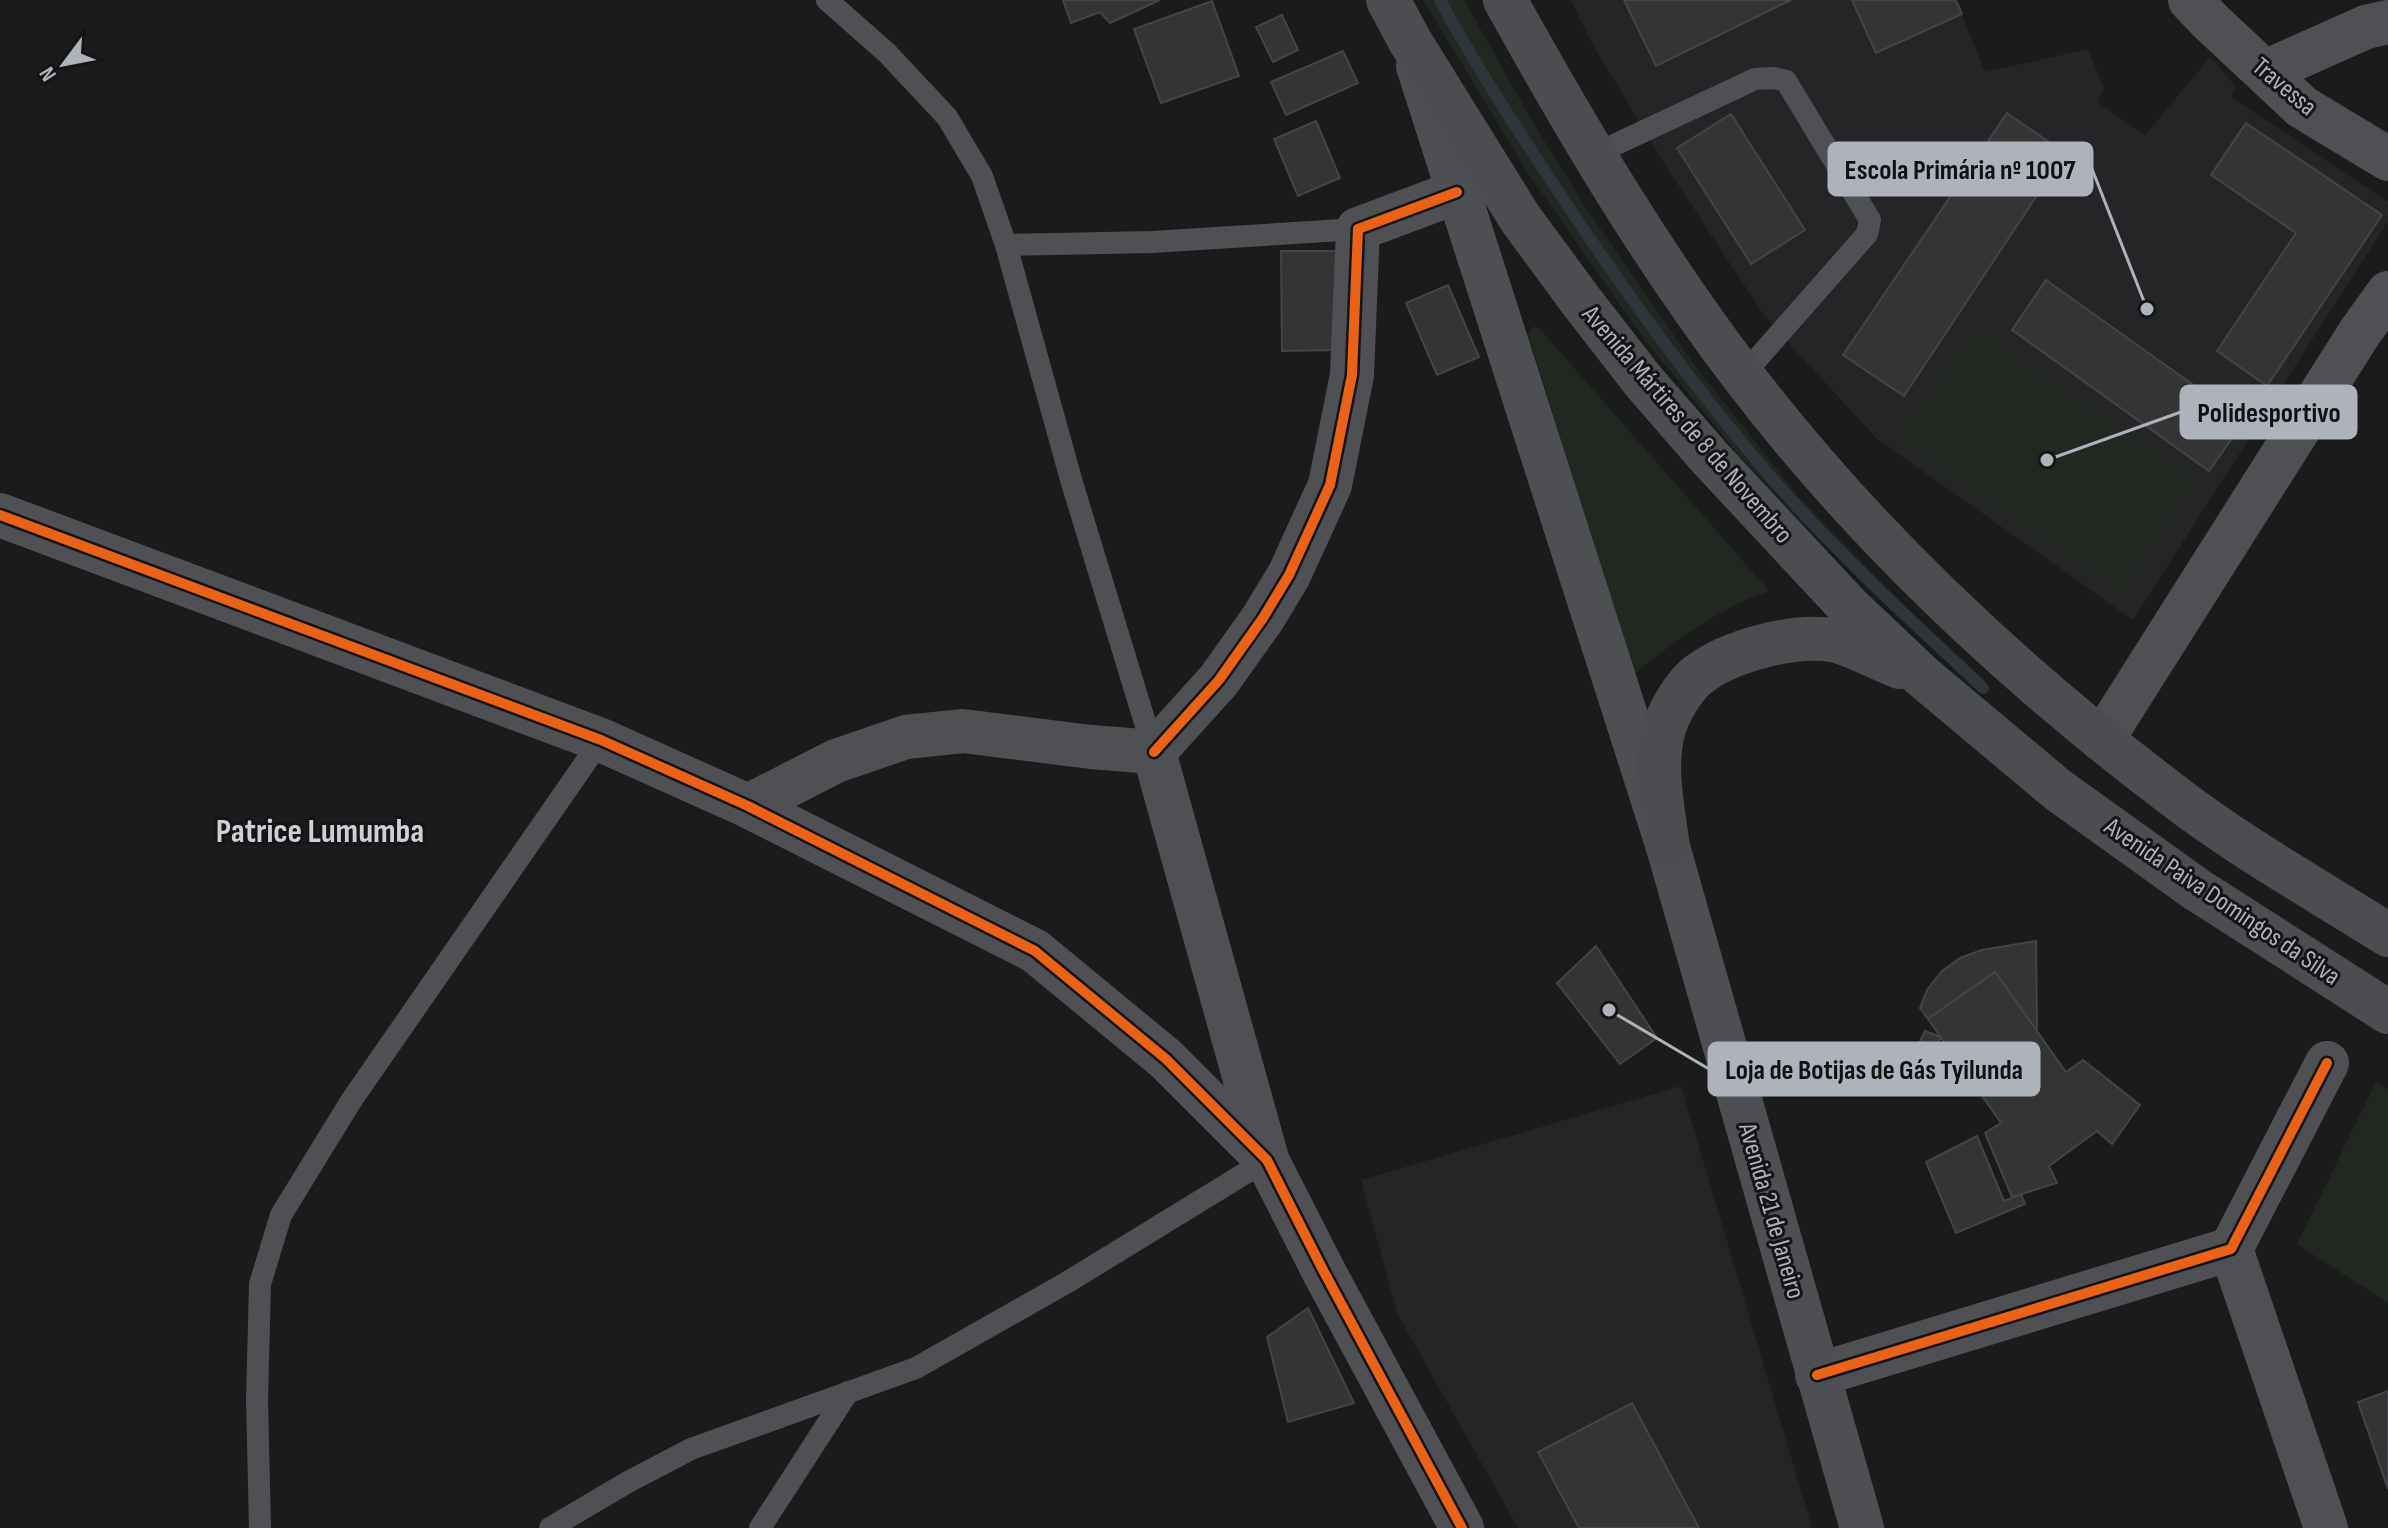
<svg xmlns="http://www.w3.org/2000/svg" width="2388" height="1528" font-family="'Sofia Sans Condensed',sans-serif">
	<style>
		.built { fill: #252527 }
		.green { fill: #212821 }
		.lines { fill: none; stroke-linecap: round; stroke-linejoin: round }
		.stream { stroke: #2e363c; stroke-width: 12 }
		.building { fill: #343435; stroke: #434447; stroke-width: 2 }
		.lane { stroke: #4f5054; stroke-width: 22 }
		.street { stroke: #4f5054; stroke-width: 44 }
		.secondary { stroke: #4e4f52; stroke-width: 44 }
		.primary { stroke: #4c4d50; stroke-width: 44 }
		.cycleway-casing { stroke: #151517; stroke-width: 15 }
		.cycleway { stroke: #ea6118; stroke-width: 10 }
		.labels { text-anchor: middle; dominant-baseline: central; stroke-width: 6; stroke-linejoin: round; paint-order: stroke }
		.street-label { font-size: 26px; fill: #adb2bb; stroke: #151517 }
		.district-label { font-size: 34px; font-weight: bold; fill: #ced0d7; stroke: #151517 }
		.leader { fill: none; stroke: #adb2bb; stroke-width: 3 }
		.callout-dot { fill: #adb2bb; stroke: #151517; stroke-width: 3 }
		.callout { fill: #adb2bb; stroke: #adb2bb; stroke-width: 3 }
		.callout-label { font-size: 28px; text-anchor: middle; font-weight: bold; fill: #111 }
	</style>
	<rect width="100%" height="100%" fill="#1b1b1b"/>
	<g class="built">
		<path d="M 1571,0 L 1956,0 L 1985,72 L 2088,49 L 2104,88 L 2097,102 L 2145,135 L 2210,57 L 2235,86 L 2231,97 L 2388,202 L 2388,221 L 2133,620 L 1876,438 L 1796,351 L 1762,312 L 1667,168 L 1591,42 Z"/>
		<path d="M 1681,1086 L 1812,1528 L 1518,1528 L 1397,1313 L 1361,1180 Z"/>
	</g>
	<g class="green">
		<path d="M 1423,0 L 1464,0 L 1531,119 L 1584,205 L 1698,370 L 1797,495 L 1983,688 L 1948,663 L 1871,592 L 1803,523 L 1738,454 L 1644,339 L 1528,173 Z"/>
		<path d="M 1534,326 L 1541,330 L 1769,591 C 1719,608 1675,641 1634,674 L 1528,334 Z"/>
		<path d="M 1974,327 L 2196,481 L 2120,592 L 1897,438 Z"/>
		<path d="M 2376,1082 L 2388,1089 L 2388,1303 L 2297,1244 Z"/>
	</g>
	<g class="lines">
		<path class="stream" d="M 1440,0 C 1481,76 1530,149 1578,221 C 1644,319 1713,413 1792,501 C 1852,567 1919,627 1983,688"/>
	</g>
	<g class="building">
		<path d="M 1063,0 L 1160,0 L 1110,23 L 1100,12 L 1071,23 Z"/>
		<path d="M 1624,0 L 1791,0 L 1656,66 Z"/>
		<path d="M 1852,0 L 1956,0 L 1962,14 L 1876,53 Z"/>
		<path d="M 1212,1 L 1239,76 L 1161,103 L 1134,29 Z"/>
		<path d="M 1282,15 L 1298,50 L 1273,62 L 1256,27 Z"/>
		<path d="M 1343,51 L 1358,83 L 1286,115 L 1271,82 Z"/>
		<path d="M 2007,113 L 2065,153 L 1904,396 L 1843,355 Z"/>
		<path d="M 1731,114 L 1805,230 L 1751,264 L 1677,148 Z"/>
		<path d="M 1316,121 L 1340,178 L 1298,196 L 1274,139 Z"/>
		<path d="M 2246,123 L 2382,215 L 2267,386 L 2217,351 L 2296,233 L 2211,175 Z"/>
		<path d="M 1281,251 L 1337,251 L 1339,350 L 1282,351 Z"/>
		<path d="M 2046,280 L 2244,421 L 2209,471 L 2012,330 Z"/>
		<path d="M 1448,285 L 1479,357 L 1437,375 L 1406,303 Z"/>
		<path d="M 2036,941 L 2037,1031 L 1995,972 L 1928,1019 L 1920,1008 L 1927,990 L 1942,971 L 1960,958 L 1982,950 Z"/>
		<path d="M 1596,946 L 1657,1038 L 1620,1064 L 1557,983 Z"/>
		<path d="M 1995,972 L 2066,1072 L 2083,1060 L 2140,1105 L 2112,1144 L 2097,1131 L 2049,1166 L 2057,1183 L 2012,1197 L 1985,1133 L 2001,1123 L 1928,1019 Z"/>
		<path d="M 1925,1031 L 1941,1037 L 1926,1066 L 1912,1059 Z"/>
		<path d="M 1977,1136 L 2004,1201 L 2021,1194 L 2025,1204 L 1956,1233 L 1926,1162 Z"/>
		<path d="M 1308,1308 L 1354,1403 L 1288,1422 L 1267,1337 Z"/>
		<path d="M 2388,1391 L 2388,1489 L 2358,1402 Z"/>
		<path d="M 1632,1403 L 1699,1528 L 1579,1528 L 1538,1452 Z"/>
	</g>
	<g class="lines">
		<g class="lane">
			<path d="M 827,0 L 887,53 L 947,117 L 982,176 L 1006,245 L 1072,483 L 1154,752"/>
			<path d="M 1593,155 L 1755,79 L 1774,78 L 1786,81 L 1870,220 L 1867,234 L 1743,375"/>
			<path d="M 1006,245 L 1152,242 L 1358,229"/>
			<path d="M 260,1528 L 257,1400 L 260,1284 L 281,1215 L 351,1101 L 601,740"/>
			<path d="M 550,1528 L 628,1482 L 691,1449 L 916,1368 L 1066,1283 L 1267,1160"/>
			<path d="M 760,1528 L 848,1392"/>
		</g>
		<g class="street">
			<path d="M 2190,0 L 2211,22 L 2302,107 L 2388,159"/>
			<path d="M 2265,72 L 2366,27 L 2388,22"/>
			<path d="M 0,515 L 601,740 L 748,806 L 1035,951 L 1166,1059 L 1267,1160 L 1324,1272 L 1462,1528"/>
			<path d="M 2102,740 L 2360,332 L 2388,293"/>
			<path d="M 1154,752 L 1219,680 L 1263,618 L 1289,575 L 1330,485 L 1352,375 L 1358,229 L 1457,192"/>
			<path d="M 1154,752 L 1267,1159"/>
			<path d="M 748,806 L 836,761 L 906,737 L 963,731 L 1091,747 L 1154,752"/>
			<path d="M 2231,1249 L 2326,1528"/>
			<path d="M 1817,1375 L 2231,1249 L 2327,1063"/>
		</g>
		<path class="secondary" d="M 1418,66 L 1668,847 L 1862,1528"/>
		<g class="primary">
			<path d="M 1388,0 L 1410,41 L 1520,218 L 1581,301 L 1644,382 L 1710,458 L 1849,607 L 1922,676 L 2058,790 L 2196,889 L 2388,1012"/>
			<path d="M 1505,0 C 1577,130 1653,258 1743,376 C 1865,536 2014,675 2174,796 C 2240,847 2317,890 2388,935"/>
			<path d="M 1668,847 C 1663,809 1654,770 1663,732 C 1668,713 1683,687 1698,675 C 1729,651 1793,634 1832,640 C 1850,643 1881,660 1900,667"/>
		</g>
		<g class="cycleway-casing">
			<g id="cycleway">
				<path d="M 0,515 L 601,740 L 748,806 L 1035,951 L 1166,1059 L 1267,1160 L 1324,1272 L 1462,1528"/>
				<path d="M 1154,752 L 1219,680 L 1263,618 L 1289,575 L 1330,485 L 1352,375 L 1358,229 L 1457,192"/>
				<path d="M 1817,1375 L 2231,1249 L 2327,1063"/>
			</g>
		</g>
		<use href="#cycleway" class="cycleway"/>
	</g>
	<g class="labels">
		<g class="street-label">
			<text transform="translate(2284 87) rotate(40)">Travessa</text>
			<text transform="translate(1687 425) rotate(49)">Avenida Mártires de 8 de Novembro</text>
			<text transform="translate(2222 902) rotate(34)">Avenida Paiva Domingos da Silva</text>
			<text transform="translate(1771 1211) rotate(74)">Avenida 21 de Janeiro</text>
		</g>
		<g class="district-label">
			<text x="320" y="831">Patrice Lumumba</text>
		</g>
	</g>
	<path class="leader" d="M2147 309L2092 169M2047 460L2181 412M1609 1010L1709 1069"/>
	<g class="callout-dot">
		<circle cx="2147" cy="309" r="8"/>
		<circle cx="2047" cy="460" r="8"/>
		<circle cx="1609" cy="1010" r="8"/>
	</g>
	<g class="callout">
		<rect x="1829" y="143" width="263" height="52" rx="8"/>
		<rect x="2181" y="386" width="175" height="52" rx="8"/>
		<rect x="1709" y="1043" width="330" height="52" rx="8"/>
	</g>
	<g class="callout-label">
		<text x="1960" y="179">Escola Primária nº 1007</text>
		<text x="2269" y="422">Polidesportivo</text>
		<text x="1874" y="1079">Loja de Botijas de Gás Tyilunda</text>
	</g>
	<g transform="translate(64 64) rotate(238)" stroke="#151517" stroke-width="6" paint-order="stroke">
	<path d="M0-6L14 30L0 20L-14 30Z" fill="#adb2bb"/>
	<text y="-12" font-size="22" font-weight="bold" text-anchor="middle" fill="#adb2bb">N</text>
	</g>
</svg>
